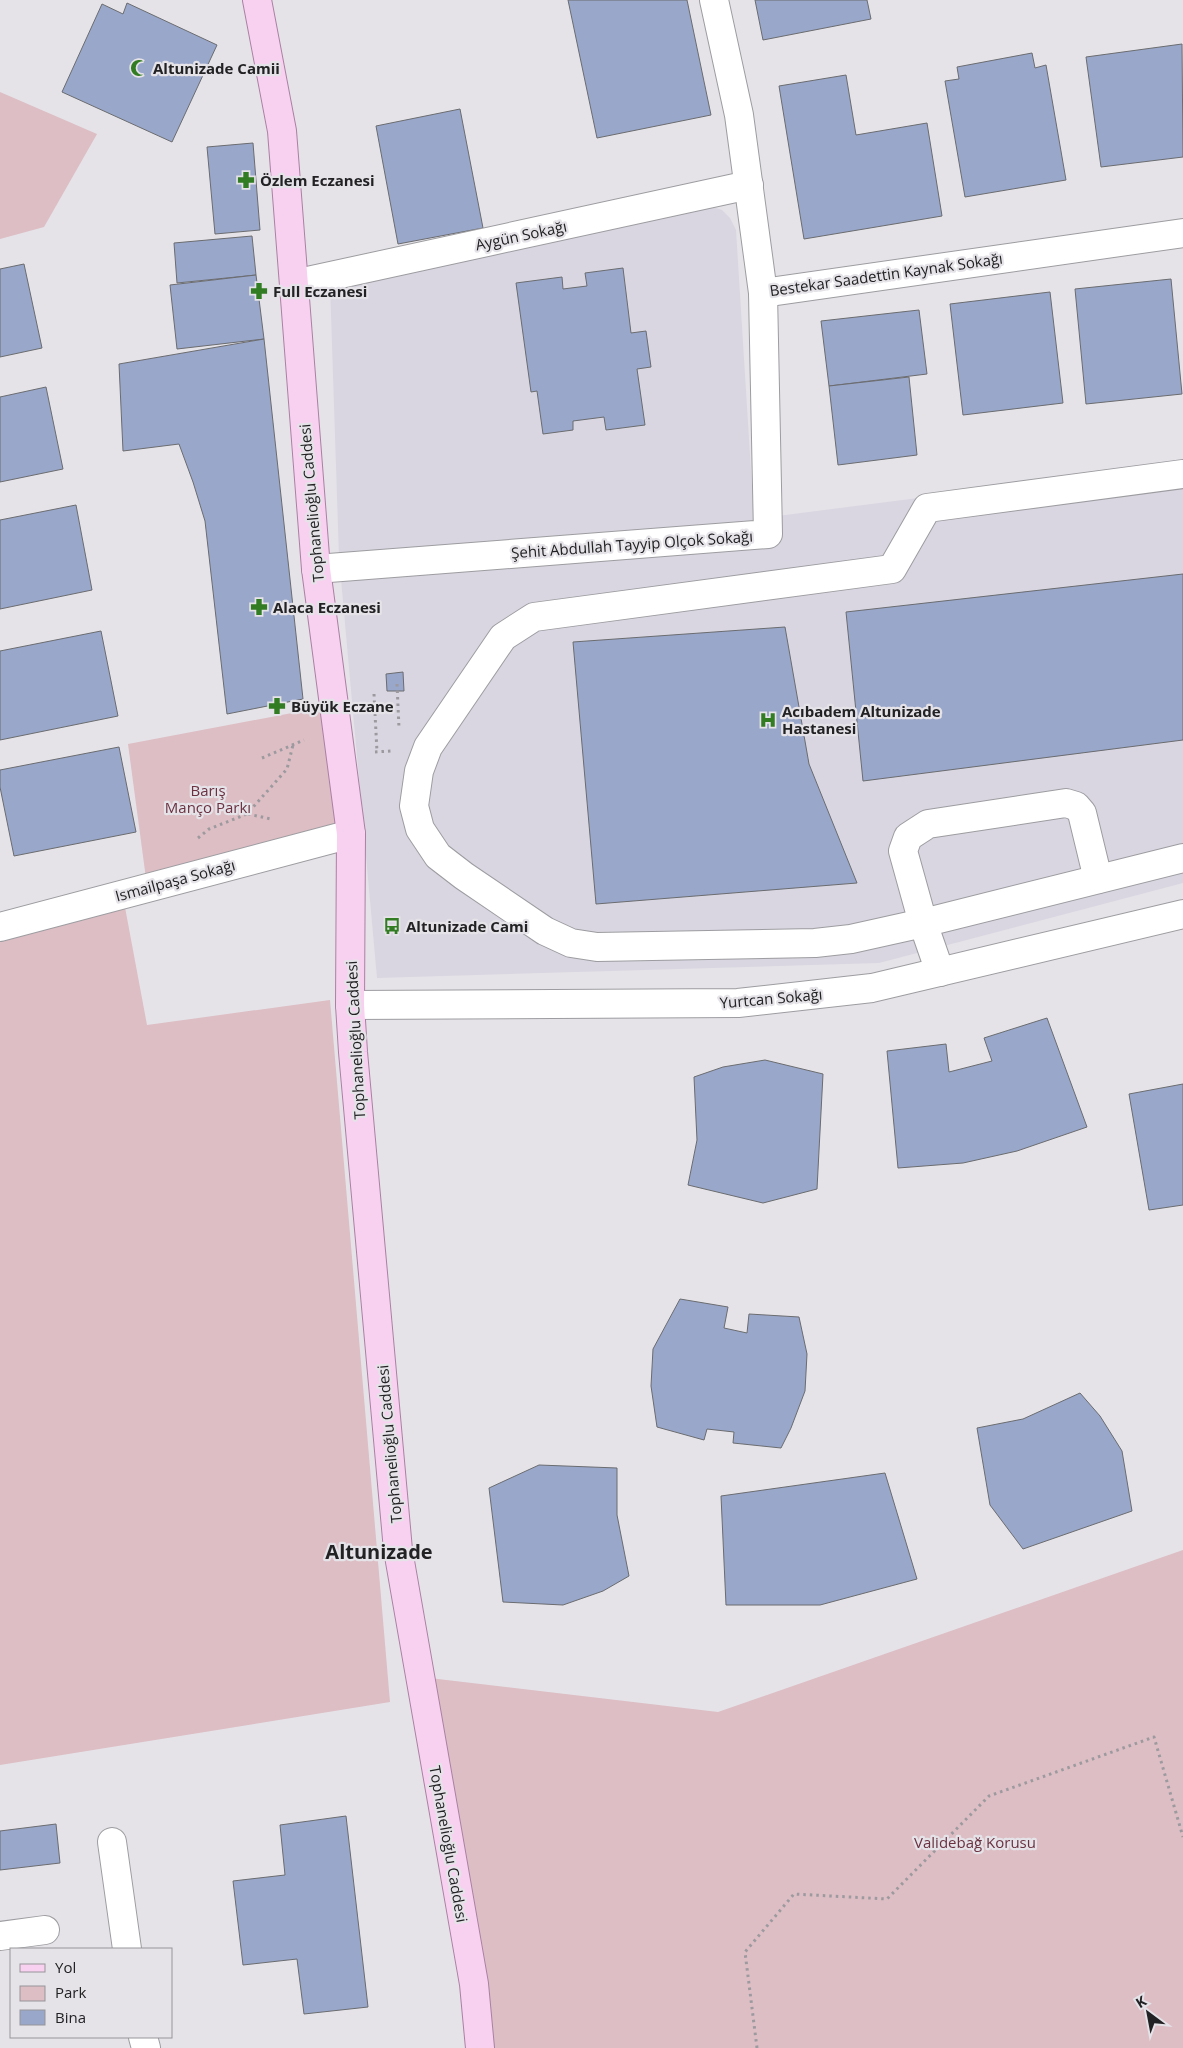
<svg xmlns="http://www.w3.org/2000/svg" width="1183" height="2048" font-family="'Open Sans',sans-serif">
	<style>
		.built { fill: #d9d6e1 }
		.green { fill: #dcbec4 }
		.building { fill: #99a7cb; stroke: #6a6c6f }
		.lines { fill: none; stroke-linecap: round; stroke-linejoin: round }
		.minor-casing { stroke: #9d9ca0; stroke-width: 30 }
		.major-casing { stroke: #aa80a3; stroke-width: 30 }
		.path { stroke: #9c9a9e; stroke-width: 3; stroke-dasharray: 2.5 4; stroke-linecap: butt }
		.minor { stroke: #fff; stroke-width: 28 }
		.major { stroke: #f8d1f1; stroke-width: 28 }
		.labels { text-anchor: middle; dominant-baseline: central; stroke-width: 4.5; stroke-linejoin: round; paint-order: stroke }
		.poi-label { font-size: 15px; font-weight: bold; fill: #222123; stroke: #e5e3e8; text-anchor: start }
		.street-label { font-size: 15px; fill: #222123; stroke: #e5e3e8 }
		.park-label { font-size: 15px; fill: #6b3141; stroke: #e5e3e8 }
		.district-label { font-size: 20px; font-weight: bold; fill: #222123; stroke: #e5e3e8 }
	</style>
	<rect width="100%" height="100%" fill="#e5e3e8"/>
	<path class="built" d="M 713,207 L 722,210 L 730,218 L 736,230 L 754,519 L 1183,464 L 1183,883 L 879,963 L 377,978 L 339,557 L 330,284 Z"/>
	<g class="green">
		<path d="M 0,92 L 97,134 L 44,227 L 0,239 Z"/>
		<path d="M 334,705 L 351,834 L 147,886 L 128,744 Z"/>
		<path d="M 124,902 L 147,1025 L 330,1000 L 390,1702 L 0,1765 L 0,934 Z"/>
		<path d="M 1183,1550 L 1183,2048 L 480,2048 L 421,1677 L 718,1712 Z"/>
	</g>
	<g class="building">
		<path d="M 568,0 L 687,0 L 711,115 L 597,138 Z"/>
		<path d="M 755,0 L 867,0 L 871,19 L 763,40 Z"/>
		<path d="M 127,3 L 217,45 L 172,142 L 62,92 L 102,4 L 123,14 Z"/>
		<path d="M 1182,44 L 1183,157 L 1101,167 L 1086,57 Z"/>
		<path d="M 1032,53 L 1035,68 L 1046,65 L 1066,180 L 965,197 L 945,81 L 959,79 L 957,67 Z"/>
		<path d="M 846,75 L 856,135 L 927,123 L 942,216 L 804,239 L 779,86 Z"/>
		<path d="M 460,109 L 483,228 L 398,244 L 376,126 Z"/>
		<path d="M 253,143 L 260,230 L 215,234 L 207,147 Z"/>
		<path d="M 252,236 L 256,275 L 177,283 L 174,243 Z"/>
		<path d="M 24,264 L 42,348 L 0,357 L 0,269 Z"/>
		<path d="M 623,268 L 631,333 L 646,331 L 651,367 L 637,369 L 645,425 L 606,430 L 604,417 L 573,421 L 573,430 L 543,434 L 537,391 L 531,392 L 516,283 L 562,277 L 563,289 L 587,286 L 585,273 Z"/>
		<path d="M 256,275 L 264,339 L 177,349 L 170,285 Z"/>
		<path d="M 1171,279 L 1182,394 L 1086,404 L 1075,289 Z"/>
		<path d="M 1050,292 L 1063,403 L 963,415 L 950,304 Z"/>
		<path d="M 919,310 L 927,374 L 829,386 L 821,321 Z"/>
		<path d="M 264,339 L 303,699 L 227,714 L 205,521 L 193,482 L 179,444 L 123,451 L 119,364 Z"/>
		<path d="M 909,377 L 917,455 L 838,465 L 829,386 Z"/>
		<path d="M 46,387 L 63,469 L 0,482 L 0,397 Z"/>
		<path d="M 76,505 L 92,590 L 0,609 L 0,520 Z"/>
		<path d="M 1183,574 L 1183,740 L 863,781 L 846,612 Z"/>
		<path d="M 785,627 L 809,764 L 857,883 L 596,904 L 573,642 Z"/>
		<path d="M 101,631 L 118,716 L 0,740 L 0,651 Z"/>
		<path d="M 403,672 L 404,691 L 387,691 L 386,674 Z"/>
		<path d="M 119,747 L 136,832 L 14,856 L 0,787 L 0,770 Z"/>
		<path d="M 1047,1018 L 1087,1127 L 1017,1151 L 963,1163 L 898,1168 L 887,1051 L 946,1044 L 949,1072 L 992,1061 L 984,1038 Z"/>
		<path d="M 765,1060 L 823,1074 L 817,1189 L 763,1203 L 688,1185 L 697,1140 L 694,1077 L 723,1067 Z"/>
		<path d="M 1183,1084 L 1183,1205 L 1149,1210 L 1129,1094 Z"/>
		<path d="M 680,1299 L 728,1307 L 724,1328 L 747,1333 L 749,1314 L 799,1317 L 807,1354 L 805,1391 L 791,1428 L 781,1448 L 733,1443 L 734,1432 L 707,1429 L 704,1440 L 657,1427 L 651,1386 L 653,1349 Z"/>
		<path d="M 1080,1393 L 1100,1416 L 1122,1451 L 1132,1511 L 1023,1549 L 990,1505 L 977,1428 L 1023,1419 Z"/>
		<path d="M 539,1465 L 617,1468 L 617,1515 L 629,1576 L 603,1591 L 563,1605 L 503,1602 L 489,1488 Z"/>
		<path d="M 885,1473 L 917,1579 L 820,1605 L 726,1605 L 721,1496 Z"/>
		<path d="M 346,1816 L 368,2007 L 304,2014 L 297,1959 L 243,1965 L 233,1881 L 285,1875 L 280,1825 Z"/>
		<path d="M 56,1824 L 60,1863 L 0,1870 L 0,1831 Z"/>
	</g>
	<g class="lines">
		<g class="minor-casing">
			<g id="minor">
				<path d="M 294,284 L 749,185"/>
				<path d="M 763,293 L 1183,233"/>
				<path d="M 1183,474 L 927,508 L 892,569 L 534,617 L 503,637 L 428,747 L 419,771 L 414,806 L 420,829 L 438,856 L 464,876 L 545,931 L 571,943 L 597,947 L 815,943 L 851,939 L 923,923 L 1183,858"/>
				<path d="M 316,569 L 768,534 L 763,293 L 739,115 L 714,0"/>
				<path d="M 0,927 L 351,834"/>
				<path d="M 940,972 L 923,923 L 903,851 L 908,837 L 928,824 L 1066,803 L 1076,806 L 1082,813 L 1098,879"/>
				<path d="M 350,1005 L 738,1003 L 872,988 L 1183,914"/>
				<path d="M 112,1842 L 127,1949"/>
				<path d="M 0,1936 L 45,1930"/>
				<path d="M 143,2037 L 146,2048"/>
			</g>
		</g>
		<g class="major-casing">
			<path id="major" d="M 257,0 L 282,131 L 316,569 L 351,834 L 350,1005 L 353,1052 L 398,1550 L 474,1984 L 480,2048"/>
		</g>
		<g class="path">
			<path d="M 397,684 L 399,728"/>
			<path d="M 374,694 L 377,752"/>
			<path d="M 375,752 L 391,751"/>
			<path d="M 262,758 L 304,740"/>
			<path d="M 248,814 L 271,819"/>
			<path d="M 198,838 L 209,829 L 247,814 L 287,769 L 293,745"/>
			<path d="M 757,2048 L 745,1952 L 794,1894 L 887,1899 L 989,1796 L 1154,1737 L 1183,1837"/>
		</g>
		<use href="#minor" class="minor"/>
		<use href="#major" class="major"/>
	</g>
	<defs>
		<g id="mosque-bare" transform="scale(1.35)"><path d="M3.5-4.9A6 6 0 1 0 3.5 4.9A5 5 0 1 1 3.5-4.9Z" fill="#327c23" stroke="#e5e3e8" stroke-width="2.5" paint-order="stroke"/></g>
		<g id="pharmacy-bare" transform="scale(1.35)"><path d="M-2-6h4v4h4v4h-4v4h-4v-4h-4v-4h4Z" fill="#327c23" stroke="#e5e3e8" stroke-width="2.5" paint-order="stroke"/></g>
		<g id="hospital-bare" transform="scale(1.35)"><path d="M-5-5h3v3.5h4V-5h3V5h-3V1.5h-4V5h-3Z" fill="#327c23" stroke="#e5e3e8" stroke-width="2.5" paint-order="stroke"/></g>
		<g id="bus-bare" transform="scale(1.35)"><path d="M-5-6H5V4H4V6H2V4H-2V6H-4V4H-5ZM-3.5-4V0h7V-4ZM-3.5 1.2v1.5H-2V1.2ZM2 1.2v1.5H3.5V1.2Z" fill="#327c23" stroke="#e5e3e8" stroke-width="2.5" paint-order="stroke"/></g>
	</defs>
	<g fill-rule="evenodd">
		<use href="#mosque-bare" x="139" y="68"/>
		<use href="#pharmacy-bare" x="246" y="180"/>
		<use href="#pharmacy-bare" x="259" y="291"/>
		<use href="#pharmacy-bare" x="259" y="607"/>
		<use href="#pharmacy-bare" x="277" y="706"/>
		<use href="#hospital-bare" x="768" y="720"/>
		<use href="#bus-bare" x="392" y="926"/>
	</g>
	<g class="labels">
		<g class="poi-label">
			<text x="153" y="68">Altunizade Camii</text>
			<text x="260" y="180">Özlem Eczanesi</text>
			<text x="273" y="291">Full Eczanesi</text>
			<text x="273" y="607">Alaca Eczanesi</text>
			<text x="291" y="706">Büyük Eczane</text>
			<text x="782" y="711">Acıbadem Altunizade<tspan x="782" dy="17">Hastanesi</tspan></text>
			<text x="406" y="926">Altunizade Cami</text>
		</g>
		<g class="street-label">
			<text transform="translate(521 235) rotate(-12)">Aygün Sokağı</text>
			<text transform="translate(886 274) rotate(-8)">Bestekar Saadettin Kaynak Sokağı</text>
			<text transform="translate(311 503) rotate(-95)">Tophanelioğlu Caddesi</text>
			<text transform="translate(632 544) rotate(-4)">Şehit Abdullah Tayyip Olçok Sokağı</text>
			<text transform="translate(175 880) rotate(-15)">Ismailpaşa Sokağı</text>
			<text transform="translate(771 998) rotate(-5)">Yurtcan Sokağı</text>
			<text transform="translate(355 1040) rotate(-93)">Tophanelioğlu Caddesi</text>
			<text transform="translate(389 1444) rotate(-95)">Tophanelioğlu Caddesi</text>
			<text transform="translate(449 1844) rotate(80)">Tophanelioğlu Caddesi</text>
		</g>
		<g class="park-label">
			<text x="208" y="790">Barış<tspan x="208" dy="17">Manço Parkı</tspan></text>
			<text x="975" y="1842">Validebağ Korusu</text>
		</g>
		<g class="district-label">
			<text x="379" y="1551">Altunizade</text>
		</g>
	</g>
	<rect x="10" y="1948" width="162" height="90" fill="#e5e3e8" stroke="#979599"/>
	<rect x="20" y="1964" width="25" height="8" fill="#f8d1f1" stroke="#979599"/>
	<text x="55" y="1973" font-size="15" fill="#222123">Yol</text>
	<rect x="20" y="1986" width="25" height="15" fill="#dcbec4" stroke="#979599"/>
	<text x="55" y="1998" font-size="15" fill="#222123">Park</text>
	<rect x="20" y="2010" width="25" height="15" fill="#99a7cb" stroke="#979599"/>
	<text x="55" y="2023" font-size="15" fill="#222123">Bina</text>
	<g transform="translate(1148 2013) rotate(328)" stroke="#e5e3e8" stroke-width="4" paint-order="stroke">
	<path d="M0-4L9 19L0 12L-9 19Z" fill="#222123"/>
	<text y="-8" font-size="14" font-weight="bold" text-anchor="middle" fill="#222123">K</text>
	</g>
</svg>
